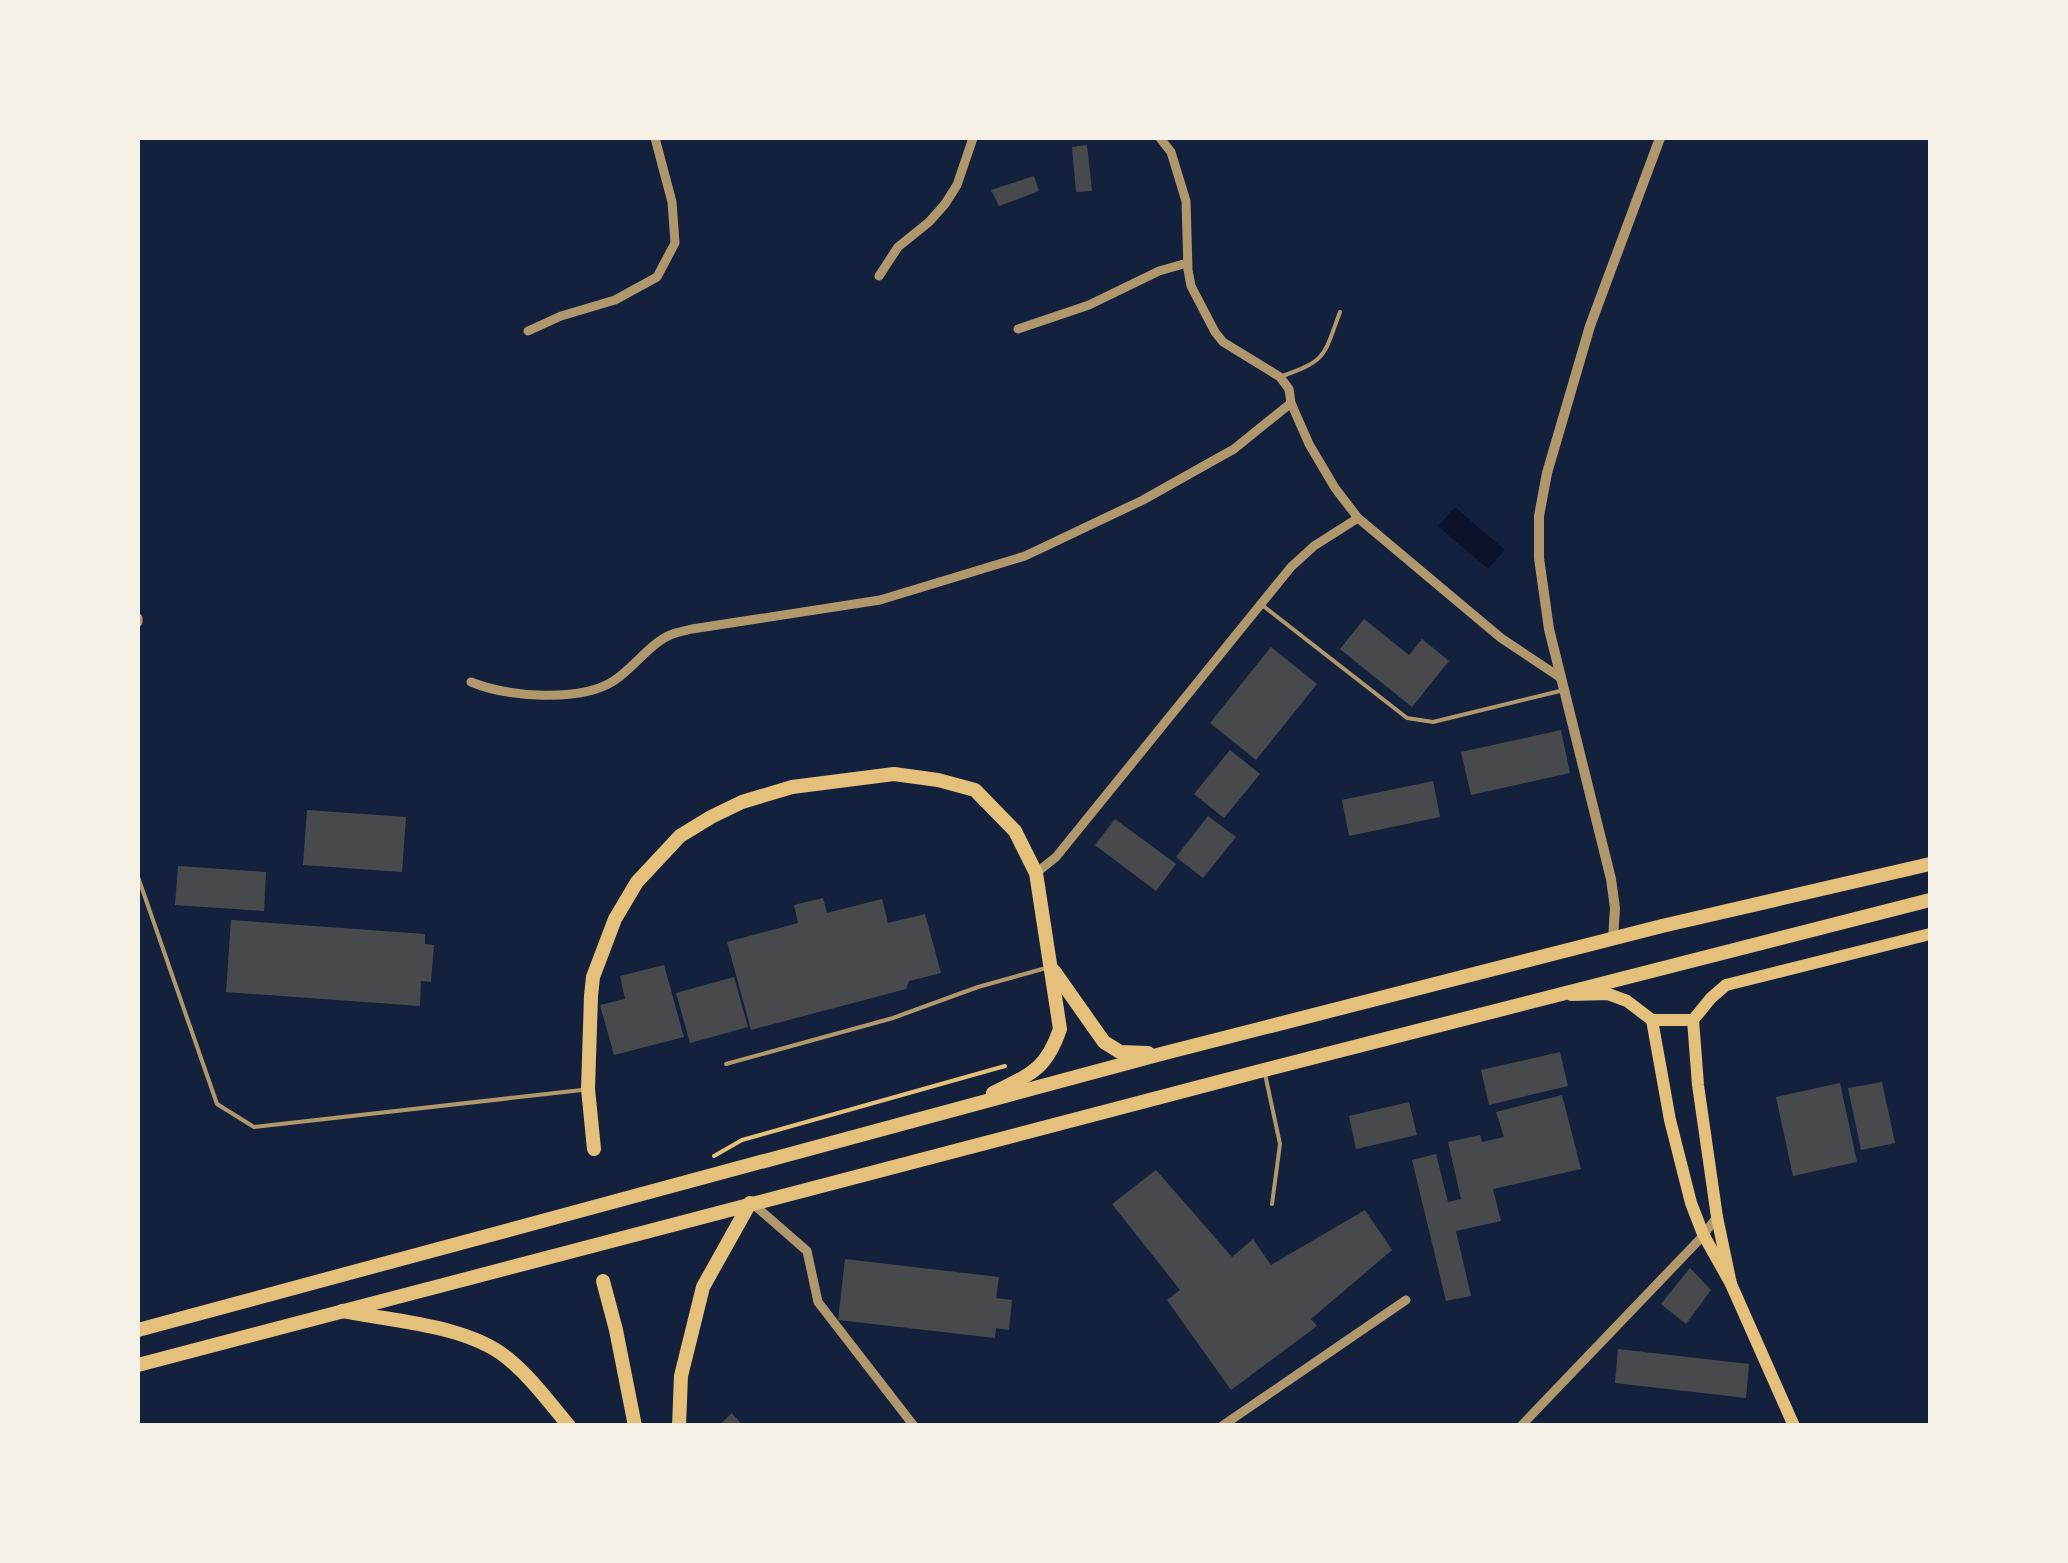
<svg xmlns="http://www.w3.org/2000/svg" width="2068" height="1563" font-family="Ubuntu,sans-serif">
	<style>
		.water { fill: #0b132b }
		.building { fill: #48494c }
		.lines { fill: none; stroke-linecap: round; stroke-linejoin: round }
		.path { stroke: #e5c07b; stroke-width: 4 }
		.service { stroke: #b1986c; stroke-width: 4 }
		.minor { stroke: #b1986c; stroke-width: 9 }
		.tertiary { stroke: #b1986c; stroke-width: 10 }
		.secondary { stroke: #e5c07b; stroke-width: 12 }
		.trunk { stroke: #e5c07b; stroke-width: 14 }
	</style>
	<rect width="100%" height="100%" fill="#14213d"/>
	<path class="water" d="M 1455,507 L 1505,550 L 1488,569 L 1438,526 Z"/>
	<g class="building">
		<path d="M 1087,145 L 1092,191 L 1076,192 L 1072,147 Z"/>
		<path d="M 1034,176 L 1039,191 L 999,206 L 991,190 Z"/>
		<path d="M 1364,619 L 1409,655 L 1422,639 L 1449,661 L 1412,707 L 1340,649 Z"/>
		<path d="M 1271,647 L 1317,684 L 1256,760 L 1210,723 Z"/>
		<path d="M 1561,730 L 1570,773 L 1471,795 L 1461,752 Z"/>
		<path d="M 1230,750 L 1260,774 L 1224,818 L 1194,794 Z"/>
		<path d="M 1433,781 L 1440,817 L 1349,836 L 1342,800 Z"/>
		<path d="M 307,810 L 406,817 L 402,872 L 303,865 Z"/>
		<path d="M 1208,816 L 1236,837 L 1203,878 L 1176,857 Z"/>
		<path d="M 1115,819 L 1176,864 L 1156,891 L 1095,845 Z"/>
		<path d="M 178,866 L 266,872 L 264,911 L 175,905 Z"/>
		<path d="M 823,898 L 827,913 L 882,899 L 888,923 L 925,914 L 941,973 L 909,981 L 906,989 L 751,1030 L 727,942 L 798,923 L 794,905 Z"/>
		<path d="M 231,920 L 425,934 L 425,944 L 434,945 L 431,982 L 421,981 L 420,1006 L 226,992 Z"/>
		<path d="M 664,965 L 684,1037 L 614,1055 L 600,1005 L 625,999 L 620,976 Z"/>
		<path d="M 734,977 L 748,1027 L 690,1043 L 676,993 Z"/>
		<path d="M 1560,1052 L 1568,1086 L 1489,1105 L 1481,1070 Z"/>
		<path d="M 1882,1082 L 1895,1143 L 1861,1150 L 1848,1088 Z"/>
		<path d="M 1840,1083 L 1857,1162 L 1793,1176 L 1776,1097 Z"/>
		<path d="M 1562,1095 L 1581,1169 L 1493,1189 L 1501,1221 L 1456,1231 L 1471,1296 L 1446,1301 L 1412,1160 L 1436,1154 L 1448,1202 L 1461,1199 L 1448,1142 L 1480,1135 L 1482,1142 L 1504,1137 L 1496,1112 Z"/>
		<path d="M 1409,1102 L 1417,1135 L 1356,1149 L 1349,1116 Z"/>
		<path d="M 1156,1170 L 1232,1257 L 1253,1239 L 1271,1265 L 1365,1210 L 1392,1250 L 1311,1319 L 1317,1326 L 1231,1390 L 1167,1300 L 1180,1290 L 1112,1204 Z"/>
		<path d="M 845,1259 L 999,1277 L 996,1298 L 1012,1300 L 1009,1330 L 996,1328 L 995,1338 L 838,1320 Z"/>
		<path d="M 1690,1268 L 1711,1290 L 1686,1324 L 1661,1304 Z"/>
		<path d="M 1618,1349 L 1749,1364 L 1746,1398 L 1615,1383 Z"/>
		<path d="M 732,1413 L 743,1426 L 718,1426 Z"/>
	</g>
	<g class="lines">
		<path class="path" d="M 714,1156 L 742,1140 L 1005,1066"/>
		<g class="service">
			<path d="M 1280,377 C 1327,360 1323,358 1340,312"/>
			<path d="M 1262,605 L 1407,718 L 1433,722 L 1564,690"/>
			<path d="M 138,877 L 217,1104 L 254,1127 L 582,1090"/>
			<path d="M 726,1064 L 893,1018 L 978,987 L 1046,968"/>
			<path d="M 1265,1074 L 1280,1144 L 1272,1204"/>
		</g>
		<g class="minor">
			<path d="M 1160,138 L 1171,152 L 1186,201 L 1188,270 L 1191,286 L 1215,332 L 1223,342 L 1280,377 L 1289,389 L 1291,403 L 1309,444 L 1335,488 L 1358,518 L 1501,638 L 1561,678"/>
			<path d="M 879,276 L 898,247 L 929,222 L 945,204 L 957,185 L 973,138"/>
			<path d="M 1018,329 L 1089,305 L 1159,271 L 1187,263"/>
			<path d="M 528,331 L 561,316 L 615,300 L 657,277 L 675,243 L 672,202 L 655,138"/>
			<path d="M 138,618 L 138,622"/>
			<path d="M 471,682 C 507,697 581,703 615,680 C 633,668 651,643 670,635 C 676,632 685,631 692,629 L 880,600 L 1025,556 L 1143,500 L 1234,449 L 1291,403"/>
			<path d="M 1036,873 L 1056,857 L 1291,567 L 1314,546 L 1358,518"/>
			<path d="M 753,1204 L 807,1251 L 818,1302 L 914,1426"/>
			<path d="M 1222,1426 L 1406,1300"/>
			<path d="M 1521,1426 L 1700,1239 L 1717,1217"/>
		</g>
		<path class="tertiary" d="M 1613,939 L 1615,908 L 1611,879 L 1549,629 L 1539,558 L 1539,516 L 1547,473 L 1590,326 L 1660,138"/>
		<g class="secondary">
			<path d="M 1571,995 L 1608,994 L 1627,1001 L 1652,1020 L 1693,1020"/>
			<path d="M 1652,1020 L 1670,1120 L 1691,1203 L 1703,1234 L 1731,1284 L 1794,1426"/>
			<path d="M 1731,1284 L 1717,1217 L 1698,1085 L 1693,1020 L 1711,998 L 1726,985 L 1930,934"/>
		</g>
		<g class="trunk">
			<path d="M 1054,971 L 1104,1042 L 1120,1052 L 1148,1053"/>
			<path d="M 594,1149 L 588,1089 L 591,996 L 593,977 L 615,919 L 637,882 L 680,836 L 711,817 L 742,802 L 792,787 L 894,774 L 938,780 L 975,790 L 1015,831 L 1036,873 L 1060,1029 C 1046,1070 1031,1074 993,1093"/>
			<path d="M 603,1281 L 616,1330 L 635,1426"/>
			<path d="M 342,1311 C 392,1321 466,1325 506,1357 C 530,1376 549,1402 569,1426"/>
			<path d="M 138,1330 L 1161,1054 L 1662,926 L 1930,864"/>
			<path d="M 138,1365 L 1264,1070 L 1930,900"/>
			<path d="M 679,1426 L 681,1376 L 703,1287 L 750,1203"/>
		</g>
	</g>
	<rect width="2068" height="1563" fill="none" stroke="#f6f1e7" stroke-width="280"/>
</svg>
